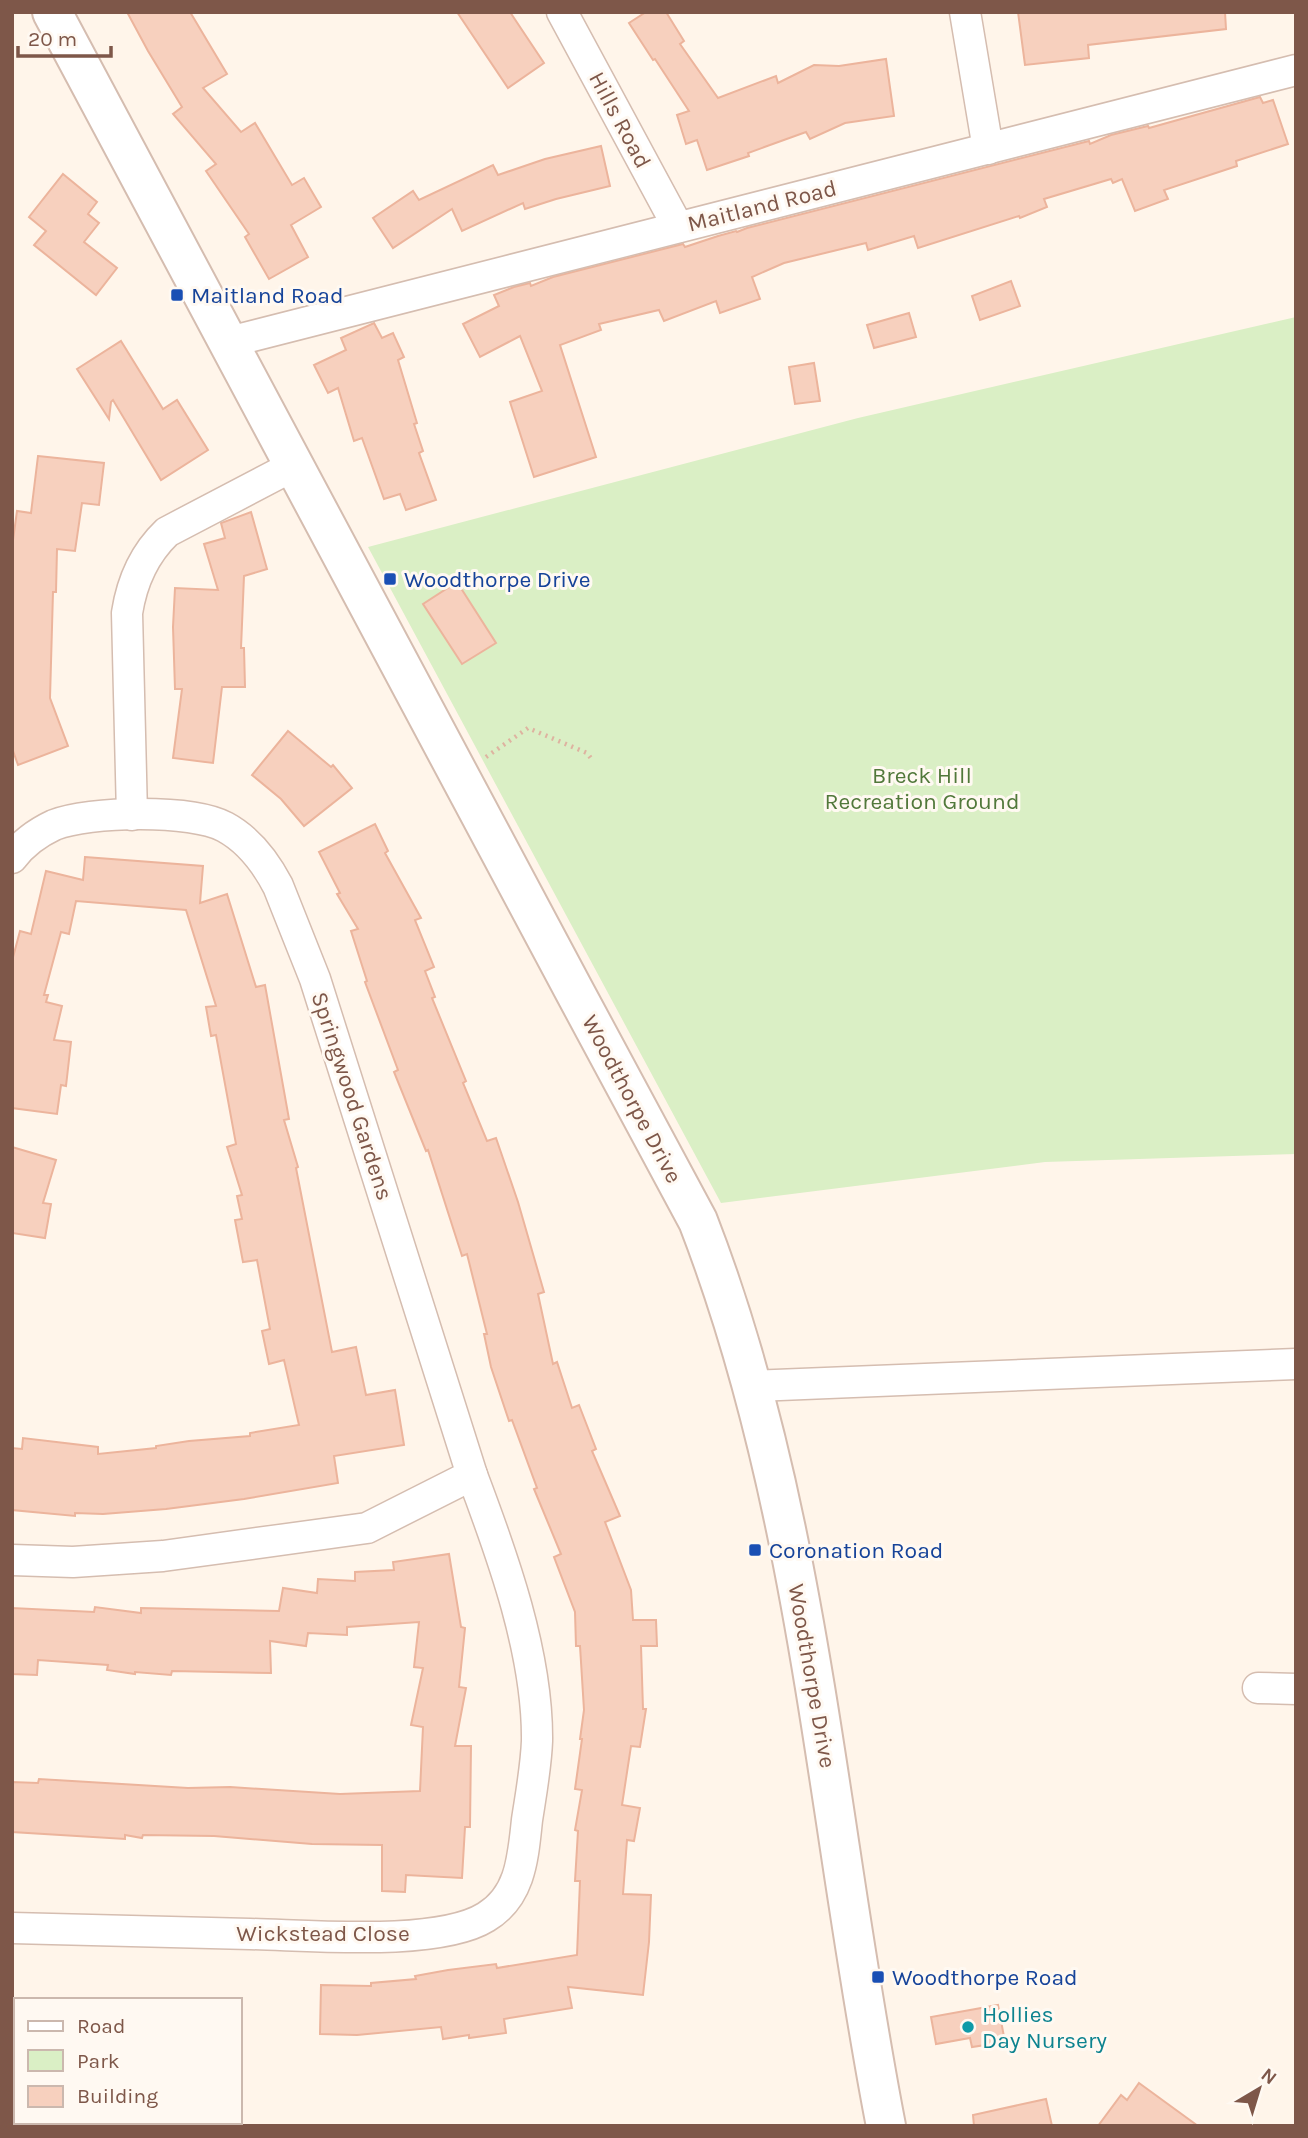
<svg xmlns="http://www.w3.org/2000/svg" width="1308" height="2138" font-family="Karla,sans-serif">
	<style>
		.green { fill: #daefc5 }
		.building { fill: #f7d0be; stroke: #ecb49c; stroke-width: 2 }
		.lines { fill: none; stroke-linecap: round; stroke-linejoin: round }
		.minor-casing { stroke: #d5bdb0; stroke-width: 33 }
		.tertiary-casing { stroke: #d5bdb0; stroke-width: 42 }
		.path { stroke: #deb3a0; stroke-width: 4.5; stroke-dasharray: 2 5; stroke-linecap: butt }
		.minor { stroke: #fff; stroke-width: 30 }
		.tertiary { stroke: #fff; stroke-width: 38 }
		.transit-dot { fill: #1a4fb4; stroke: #fff9f2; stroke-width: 2.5 }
		.culture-dot { fill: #0f9aa8; stroke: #fff9f2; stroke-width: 2.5 }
		.labels { text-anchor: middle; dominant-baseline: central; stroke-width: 6; stroke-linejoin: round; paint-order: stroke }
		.street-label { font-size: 23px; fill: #7e5749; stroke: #fff9f2 }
		.transit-label { font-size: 23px; fill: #164399; stroke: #fff9f2; text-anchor: start }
		.park-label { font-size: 23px; fill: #51783a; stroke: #fff9f2 }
		.culture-label { font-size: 23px; fill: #0d838f; stroke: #fff9f2; text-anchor: start }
	</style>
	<rect width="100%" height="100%" fill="#fff5ea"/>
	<path class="green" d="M 1296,317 L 1296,1154 L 1045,1162 L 721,1203 L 368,547 L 858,418 Z"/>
	<g class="building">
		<path d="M 127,12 L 190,12 L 227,74 L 203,88 L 241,132 L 255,123 L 292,185 L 304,178 L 321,207 L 291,225 L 308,257 L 269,279 L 245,237 L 249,234 L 206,171 L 216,164 L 173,114 L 182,107 L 148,51 Z"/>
		<path d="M 457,12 L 510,12 L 544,63 L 508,88 Z"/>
		<path d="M 646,12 L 666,12 L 684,41 L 680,44 L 718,98 L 776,76 L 778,83 L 814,65 L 839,66 L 886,59 L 894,116 L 845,123 L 810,139 L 806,132 L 748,153 L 749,156 L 707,170 L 697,140 L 686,144 L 677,115 L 689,111 L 655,59 L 653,60 L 629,23 Z"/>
		<path d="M 1018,12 L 1225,12 L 1226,29 L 1088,45 L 1089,58 L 1025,65 Z"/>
		<path d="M 1260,97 L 1263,103 L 1273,100 L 1288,144 L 1236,161 L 1237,166 L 1164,190 L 1168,199 L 1135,211 L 1122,179 L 1113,183 L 1111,179 L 1044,199 L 1047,207 L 1020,218 L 1019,216 L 918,248 L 914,236 L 868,250 L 866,243 L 784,263 L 752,277 L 760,299 L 720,313 L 716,301 L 664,321 L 659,310 L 599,324 L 601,330 L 560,345 L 596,457 L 534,477 L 510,402 L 542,391 L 520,336 L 480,357 L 463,324 L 499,306 L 494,295 L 514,287 L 530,283 L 531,286 L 553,277 L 683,244 L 685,247 L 718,236 L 736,231 L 737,232 L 747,228 L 1089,141 L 1090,144 L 1111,135 L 1148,126 L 1149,128 Z"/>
		<path d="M 601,146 L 610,186 L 556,199 L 525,209 L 523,203 L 462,231 L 452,209 L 393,248 L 373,218 L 413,191 L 419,200 L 493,165 L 498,175 L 545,159 Z"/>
		<path d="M 63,174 L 97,202 L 88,214 L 99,223 L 84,242 L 117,268 L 96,295 L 34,245 L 46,231 L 29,217 Z"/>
		<path d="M 1011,281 L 1020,306 L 980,320 L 972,296 Z"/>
		<path d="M 909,313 L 916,337 L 874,348 L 867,325 Z"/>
		<path d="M 374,323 L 382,338 L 393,333 L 404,357 L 398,360 L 417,423 L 414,424 L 423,451 L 419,453 L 436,500 L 406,510 L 400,494 L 384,499 L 362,438 L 354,441 L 338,388 L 328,393 L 314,365 L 346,350 L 341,338 Z"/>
		<path d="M 121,341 L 163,409 L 177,400 L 208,450 L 161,480 L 113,400 L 111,402 L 109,419 L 77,369 Z"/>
		<path d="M 814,363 L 820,401 L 795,404 L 789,367 Z"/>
		<path d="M 38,456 L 104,463 L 99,505 L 82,503 L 75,551 L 57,549 L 56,592 L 53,592 L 50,698 L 68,746 L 18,765 L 12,748 L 12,547 L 17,511 L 31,513 Z"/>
		<path d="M 251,512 L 267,569 L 244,576 L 241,648 L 244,648 L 245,687 L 222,687 L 213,763 L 173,758 L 182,689 L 175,689 L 173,627 L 175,588 L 218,590 L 204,544 L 225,538 L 221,523 Z"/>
		<path d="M 457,582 L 496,643 L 462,664 L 423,604 Z"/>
		<path d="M 288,731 L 331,767 L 333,765 L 352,788 L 304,826 L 281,799 L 252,775 Z"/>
		<path d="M 375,824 L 388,851 L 385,853 L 421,918 L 415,920 L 434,967 L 425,971 L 435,997 L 432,998 L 466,1081 L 463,1083 L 487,1141 L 496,1138 L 518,1202 L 544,1292 L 538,1294 L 553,1364 L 557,1362 L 572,1408 L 579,1405 L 596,1449 L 592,1451 L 620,1516 L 605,1522 L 631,1590 L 633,1620 L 656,1620 L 657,1646 L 641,1646 L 643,1709 L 646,1709 L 640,1747 L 631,1746 L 622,1805 L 640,1808 L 634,1841 L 627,1840 L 623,1894 L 651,1895 L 649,1942 L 643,1995 L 568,1987 L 572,2008 L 504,2019 L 506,2033 L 469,2038 L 469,2035 L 443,2039 L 441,2027 L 357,2035 L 320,2034 L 321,1985 L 371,1986 L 371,1983 L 416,1979 L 415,1976 L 448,1970 L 496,1964 L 497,1968 L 577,1955 L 580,1881 L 575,1881 L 578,1831 L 575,1830 L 582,1790 L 575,1789 L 582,1739 L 580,1739 L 584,1710 L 580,1646 L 576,1646 L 575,1612 L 554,1557 L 561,1554 L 534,1489 L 537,1488 L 512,1420 L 509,1421 L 491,1367 L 484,1334 L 487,1334 L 467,1254 L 462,1256 L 428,1150 L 426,1151 L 394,1072 L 398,1070 L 365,982 L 367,981 L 351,931 L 358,929 L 337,894 L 340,893 L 319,852 Z"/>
		<path d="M 85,857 L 203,866 L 200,903 L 227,894 L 256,987 L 265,985 L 289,1119 L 284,1120 L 298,1167 L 296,1168 L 332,1352 L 356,1347 L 366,1395 L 395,1390 L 404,1445 L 334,1456 L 338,1483 L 244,1499 L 166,1509 L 103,1514 L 75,1513 L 75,1516 L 12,1510 L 12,1448 L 22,1449 L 23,1438 L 98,1447 L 98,1454 L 156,1448 L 156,1446 L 189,1441 L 250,1436 L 250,1433 L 299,1425 L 284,1360 L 269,1364 L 262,1331 L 270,1329 L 257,1260 L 243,1262 L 235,1220 L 242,1219 L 237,1196 L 242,1195 L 227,1147 L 236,1144 L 216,1035 L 211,1036 L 206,1007 L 216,1006 L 186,910 L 76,901 L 69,934 L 61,932 L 44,995 L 48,995 L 46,1002 L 62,1006 L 54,1040 L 71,1042 L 66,1086 L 61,1085 L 57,1114 L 12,1108 L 12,961 L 20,931 L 31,934 L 46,871 L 83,880 Z"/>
		<path d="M 12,1147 L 56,1160 L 43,1203 L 51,1204 L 45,1238 L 12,1233 Z"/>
		<path d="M 449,1554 L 461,1627 L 465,1628 L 459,1687 L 466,1688 L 455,1746 L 471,1746 L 470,1827 L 465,1827 L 462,1878 L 406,1875 L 405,1892 L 382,1891 L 382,1845 L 312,1844 L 214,1836 L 143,1835 L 142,1838 L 125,1835 L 125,1839 L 12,1832 L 12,1782 L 38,1783 L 39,1779 L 188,1788 L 230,1787 L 340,1794 L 420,1791 L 423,1727 L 411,1725 L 423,1668 L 414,1667 L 419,1622 L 347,1627 L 347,1635 L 308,1633 L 306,1646 L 270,1641 L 271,1673 L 172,1671 L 171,1675 L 135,1672 L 135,1674 L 107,1670 L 108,1665 L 38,1660 L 37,1675 L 12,1674 L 12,1608 L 94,1612 L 95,1607 L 141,1613 L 141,1608 L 279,1611 L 283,1588 L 317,1593 L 318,1579 L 355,1581 L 355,1572 L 394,1570 L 393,1562 Z"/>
		<path d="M 998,2005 L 1005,2042 L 972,2047 L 970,2038 L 936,2044 L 931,2017 Z"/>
		<path d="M 1139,2083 L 1198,2126 L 1098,2126 L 1121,2095 L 1127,2100 Z"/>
		<path d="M 1046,2099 L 1052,2126 L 974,2126 L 973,2115 Z"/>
	</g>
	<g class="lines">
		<g class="minor-casing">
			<g id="minor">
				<path d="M 562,12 L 678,227"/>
				<path d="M 965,12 L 988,149"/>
				<path d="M 229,342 L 1296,70"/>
				<path d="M 132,815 L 127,613 C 132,581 144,554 167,532 L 293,466"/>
				<path d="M 12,858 C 23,843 37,833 54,825 C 89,811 192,809 225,827 C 249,840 266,863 278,886 L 315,979 L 472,1475 C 503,1557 538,1654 537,1741 C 536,1767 531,1794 527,1820 C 523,1857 521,1896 486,1917 C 438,1947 308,1935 250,1934 C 171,1932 92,1930 12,1928"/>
				<path d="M 753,1386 L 1296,1364"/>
				<path d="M 12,1560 L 73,1562 L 163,1556 L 367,1528 L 472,1475"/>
				<path d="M 1258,1688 L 1296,1689"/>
			</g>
		</g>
		<g class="tertiary-casing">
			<path id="tertiary" d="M 52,12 C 268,415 481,819 698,1221 C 810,1510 827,1824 886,2126"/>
		</g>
		<path class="path" d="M 486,757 L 528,728 L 587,753 L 593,761"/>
		<use href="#minor" class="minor"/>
		<use href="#tertiary" class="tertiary"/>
	</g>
	<g class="transit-dot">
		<rect x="170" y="288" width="14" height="14" rx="3.5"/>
		<rect x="383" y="572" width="14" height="14" rx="3.5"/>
		<rect x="748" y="1543" width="14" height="14" rx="3.5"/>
		<rect x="871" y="1970" width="14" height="14" rx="3.5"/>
	</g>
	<circle class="culture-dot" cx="968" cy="2027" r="7"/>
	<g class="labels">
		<g class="street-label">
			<text transform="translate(620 120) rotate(62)">Hills Road</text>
			<text transform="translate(762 206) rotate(-14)">Maitland Road</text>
			<text transform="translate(352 1096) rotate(72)">Springwood Gardens</text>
			<text transform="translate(632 1099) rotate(62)">Woodthorpe Drive</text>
			<text transform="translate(812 1676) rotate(80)">Woodthorpe Drive</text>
			<text x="323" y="1933">Wickstead Close</text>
		</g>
		<g class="transit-label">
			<text x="191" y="295">Maitland Road</text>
			<text x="404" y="579">Woodthorpe Drive</text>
			<text x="769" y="1550">Coronation Road</text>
			<text x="892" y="1977">Woodthorpe Road</text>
		</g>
		<g class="park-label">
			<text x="922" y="775">Breck Hill<tspan x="922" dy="26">Recreation Ground</tspan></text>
		</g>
		<g class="culture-label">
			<text x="982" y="2014">Hollies<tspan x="982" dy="26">Day Nursery</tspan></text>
		</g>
	</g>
	<rect width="1308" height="2138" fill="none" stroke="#7e5749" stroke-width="28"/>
	<rect x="14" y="1998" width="228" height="126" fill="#fff9f2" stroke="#cbb8ae" stroke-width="2"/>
	<rect x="28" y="2021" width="35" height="10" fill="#ffffff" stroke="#cbb8ae" stroke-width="2"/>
	<text x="77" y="2033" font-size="21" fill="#7e5749">Road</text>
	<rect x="28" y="2050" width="35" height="21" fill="#daefc5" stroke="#cbb8ae" stroke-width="2"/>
	<text x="77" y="2068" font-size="21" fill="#7e5749">Park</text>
	<rect x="28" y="2086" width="35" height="21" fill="#f7d0be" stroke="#cbb8ae" stroke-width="2"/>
	<text x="77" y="2103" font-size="21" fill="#7e5749">Building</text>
	<g transform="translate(1259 2089) rotate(38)" stroke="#fff9f2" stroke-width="5" paint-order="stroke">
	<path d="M0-5L12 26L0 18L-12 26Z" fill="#7e5749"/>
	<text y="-10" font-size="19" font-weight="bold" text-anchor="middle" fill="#7e5749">N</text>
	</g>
	<path d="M18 46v10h93v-10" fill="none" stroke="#7e5749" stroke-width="3.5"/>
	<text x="28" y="46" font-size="21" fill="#7e5749" stroke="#fff9f2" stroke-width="5" paint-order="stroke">20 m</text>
</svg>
